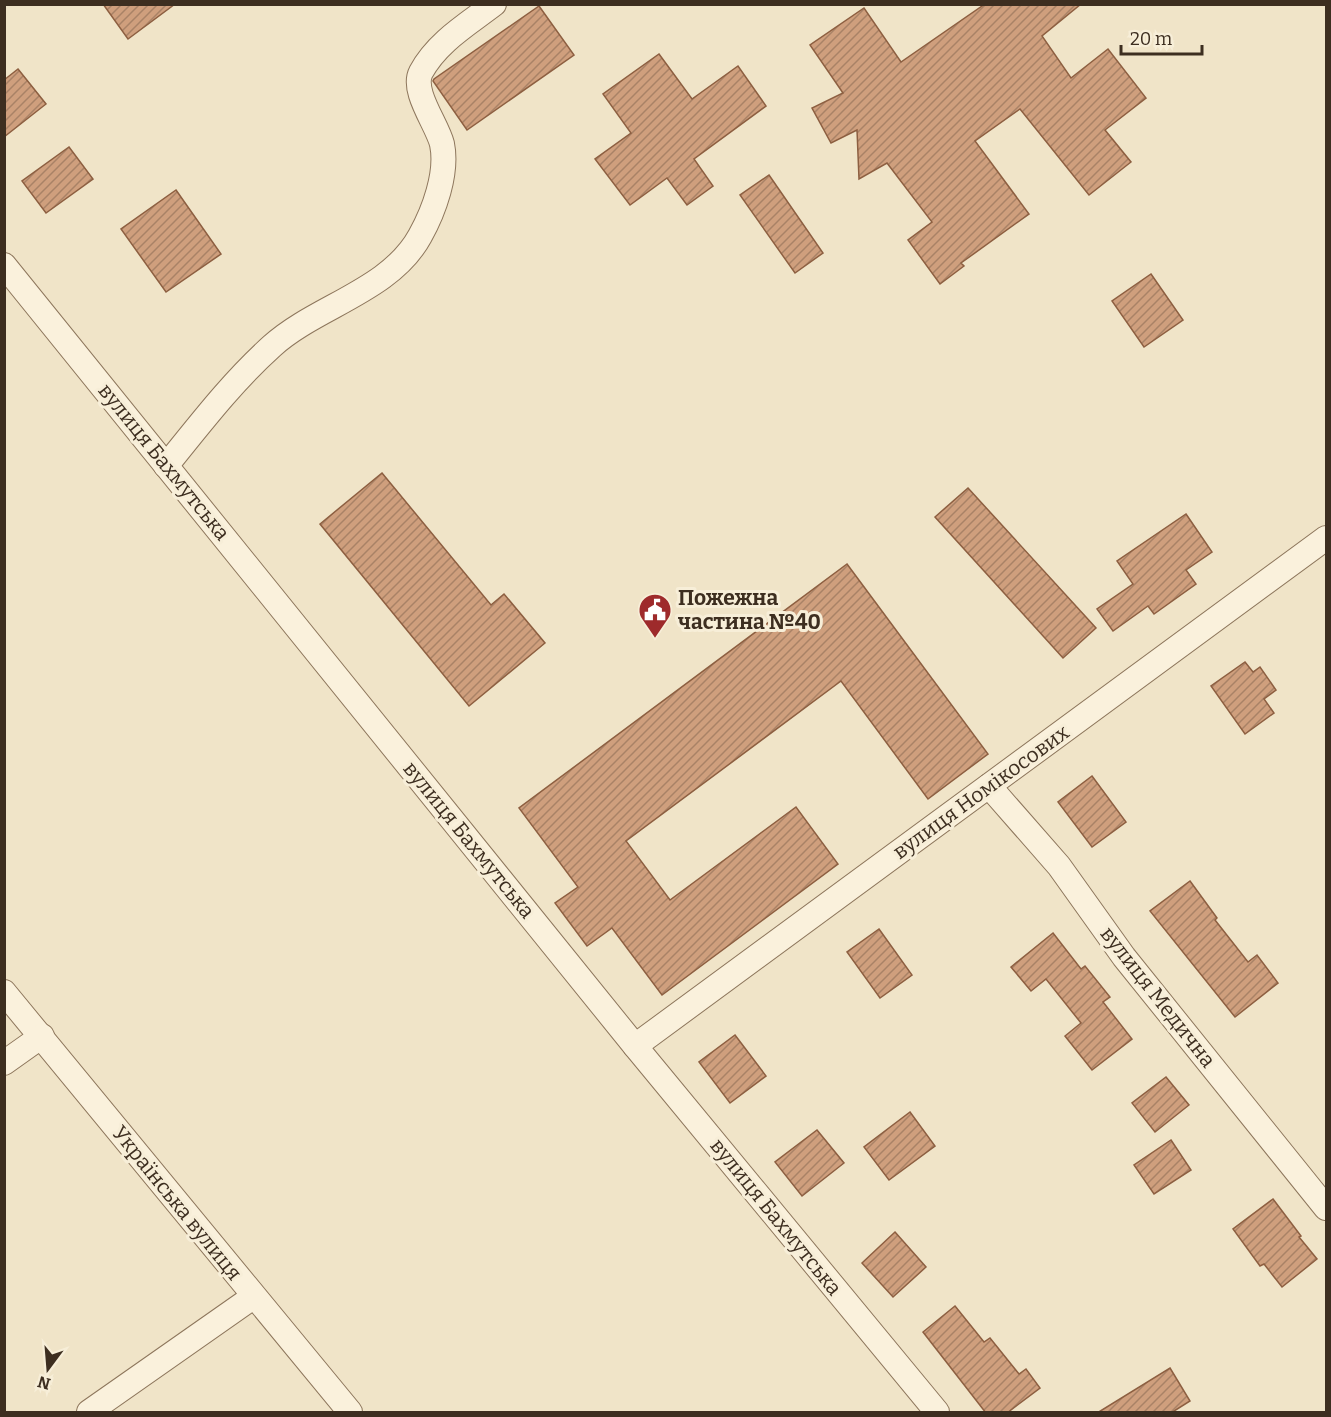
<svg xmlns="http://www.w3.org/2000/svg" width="1331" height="1417" font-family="Bitter,serif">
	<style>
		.building { fill: url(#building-hatch); stroke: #8d5f41; stroke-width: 1.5 }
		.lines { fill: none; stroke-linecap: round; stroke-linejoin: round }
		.street-casing { stroke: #8d765c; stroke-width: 26 }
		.street { stroke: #faf1dc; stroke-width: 24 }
		.labels { text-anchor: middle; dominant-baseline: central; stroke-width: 6; stroke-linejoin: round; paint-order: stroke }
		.street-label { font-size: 21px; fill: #3d2e20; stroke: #f7eed8 }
		.poi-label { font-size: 21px; font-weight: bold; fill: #3d2e20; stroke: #f7eed8; text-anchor: start }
	</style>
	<defs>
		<pattern id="building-hatch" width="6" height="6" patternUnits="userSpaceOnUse" patternTransform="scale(1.5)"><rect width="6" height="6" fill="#cf9f7d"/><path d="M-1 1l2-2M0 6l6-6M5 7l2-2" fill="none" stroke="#a98266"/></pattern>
	</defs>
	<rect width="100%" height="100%" fill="#f0e4c8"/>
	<g class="building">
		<path d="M 103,4 L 175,4 L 128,39 Z"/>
		<path d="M 985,4 L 1081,4 L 1042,36 L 1071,78 L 1108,49 L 1146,98 L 1105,130 L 1131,162 L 1089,195 L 1020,109 L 975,141 L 1029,214 L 961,263 L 964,266 L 940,284 L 908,240 L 932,222 L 887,163 L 859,179 L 857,130 L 831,143 L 812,108 L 843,93 L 810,45 L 864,8 L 901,62 Z"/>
		<path d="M 539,6 L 574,55 L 467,130 L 433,81 L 434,79 Z"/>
		<path d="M 659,54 L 692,99 L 738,66 L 766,106 L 694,159 L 713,186 L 687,205 L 667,178 L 630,205 L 595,159 L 631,133 L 603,94 Z"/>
		<path d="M 18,69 L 46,104 L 4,137 L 4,80 Z"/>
		<path d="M 69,147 L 93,179 L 46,213 L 22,181 Z"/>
		<path d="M 769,175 L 823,253 L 795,273 L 740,195 Z"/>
		<path d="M 176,190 L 221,254 L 166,292 L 121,229 Z"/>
		<path d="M 1151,274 L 1183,320 L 1144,347 L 1112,301 Z"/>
		<path d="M 382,473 L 491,605 L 504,594 L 545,643 L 469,706 L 320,524 Z"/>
		<path d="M 968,488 L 1096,628 L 1063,658 L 935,517 Z"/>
		<path d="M 1186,514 L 1212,552 L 1186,570 L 1196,584 L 1154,614 L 1148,606 L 1113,631 L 1097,609 L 1133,584 L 1117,561 Z"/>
		<path d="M 847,564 L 988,754 L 928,799 L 841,681 L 626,841 L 670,900 L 796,807 L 838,864 L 662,995 L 612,928 L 587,946 L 555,903 L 578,887 L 519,808 Z"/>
		<path d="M 1245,662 L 1253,672 L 1260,667 L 1276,690 L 1264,699 L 1274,713 L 1245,734 L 1211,686 Z"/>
		<path d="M 1092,776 L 1126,822 L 1092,847 L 1058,802 Z"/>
		<path d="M 1190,881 L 1217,918 L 1215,920 L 1248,962 L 1257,955 L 1278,983 L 1235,1017 L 1150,911 Z"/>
		<path d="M 879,929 L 912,975 L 880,998 L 847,952 Z"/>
		<path d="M 1053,933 L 1081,969 L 1085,966 L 1110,997 L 1103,1002 L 1132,1039 L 1092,1070 L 1065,1036 L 1081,1023 L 1046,979 L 1031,991 L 1011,967 Z"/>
		<path d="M 735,1035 L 766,1076 L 730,1103 L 699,1062 Z"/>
		<path d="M 1166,1077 L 1189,1105 L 1155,1132 L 1132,1103 Z"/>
		<path d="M 910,1112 L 935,1146 L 889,1180 L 864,1147 Z"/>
		<path d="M 817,1130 L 844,1163 L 802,1196 L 775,1162 Z"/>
		<path d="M 1171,1140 L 1191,1170 L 1154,1194 L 1134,1165 Z"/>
		<path d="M 1273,1199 L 1301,1236 L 1299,1237 L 1317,1259 L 1282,1287 L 1264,1264 L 1260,1266 L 1233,1229 Z"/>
		<path d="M 895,1232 L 926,1267 L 893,1297 L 862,1263 Z"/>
		<path d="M 955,1306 L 984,1342 L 990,1338 L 1019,1374 L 1026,1369 L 1040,1388 L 1007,1413 L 986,1413 L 923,1332 Z"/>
		<path d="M 1170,1368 L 1190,1401 L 1171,1413 L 1097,1413 Z"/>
	</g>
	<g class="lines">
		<g class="street-casing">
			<g id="street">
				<path d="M 4,265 L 635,1046 L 937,1412"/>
				<path d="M 166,466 C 200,424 232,382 272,346 C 316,306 390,291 420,236 C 434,211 448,173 442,144 C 437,124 411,91 421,72 C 437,42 468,24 494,4"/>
				<path d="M 989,786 L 1059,866 L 1124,957 L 1326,1208"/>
				<path d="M 4,992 L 350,1412"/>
				<path d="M 635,1046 L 1326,538"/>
				<path d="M 4,1063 L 42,1036"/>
				<path d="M 89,1412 L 253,1297"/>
			</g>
		</g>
		<use href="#street" class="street"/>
	</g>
	<defs>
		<g id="civic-pin" transform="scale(1.725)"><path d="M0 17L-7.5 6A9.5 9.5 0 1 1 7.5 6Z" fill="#9e2a2b" stroke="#f7eed8"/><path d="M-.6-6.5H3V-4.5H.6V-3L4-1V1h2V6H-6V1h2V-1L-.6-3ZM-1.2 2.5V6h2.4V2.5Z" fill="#fff"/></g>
	</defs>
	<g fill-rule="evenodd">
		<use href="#civic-pin" x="655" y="610"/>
	</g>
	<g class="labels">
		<g class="street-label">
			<text transform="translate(164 462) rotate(51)">вулиця Бахмутська</text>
			<text transform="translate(981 792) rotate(-36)">вулиця Номікосових</text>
			<text transform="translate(469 840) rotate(51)">вулиця Бахмутська</text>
			<text transform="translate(1158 997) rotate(52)">вулиця Медична</text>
			<text transform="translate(177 1203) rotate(51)">Українська вулиця</text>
			<text transform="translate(776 1217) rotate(51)">вулиця Бахмутська</text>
		</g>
		<g class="poi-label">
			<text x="678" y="598">Пожежна<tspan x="678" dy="24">частина №40</tspan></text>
		</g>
	</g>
	<rect width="1331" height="1417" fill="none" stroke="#3d2e20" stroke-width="12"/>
	<g transform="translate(48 1369) rotate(196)" stroke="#f7eed8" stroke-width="4.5" paint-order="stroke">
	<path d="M0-4.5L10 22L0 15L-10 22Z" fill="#3d2e20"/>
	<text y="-9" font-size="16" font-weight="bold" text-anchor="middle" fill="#3d2e20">N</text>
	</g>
	<path d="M1121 45v9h81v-9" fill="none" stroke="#3d2e20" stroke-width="3"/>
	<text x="1130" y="45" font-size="18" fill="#3d2e20" stroke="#f7eed8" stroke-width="4.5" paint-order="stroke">20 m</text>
</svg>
